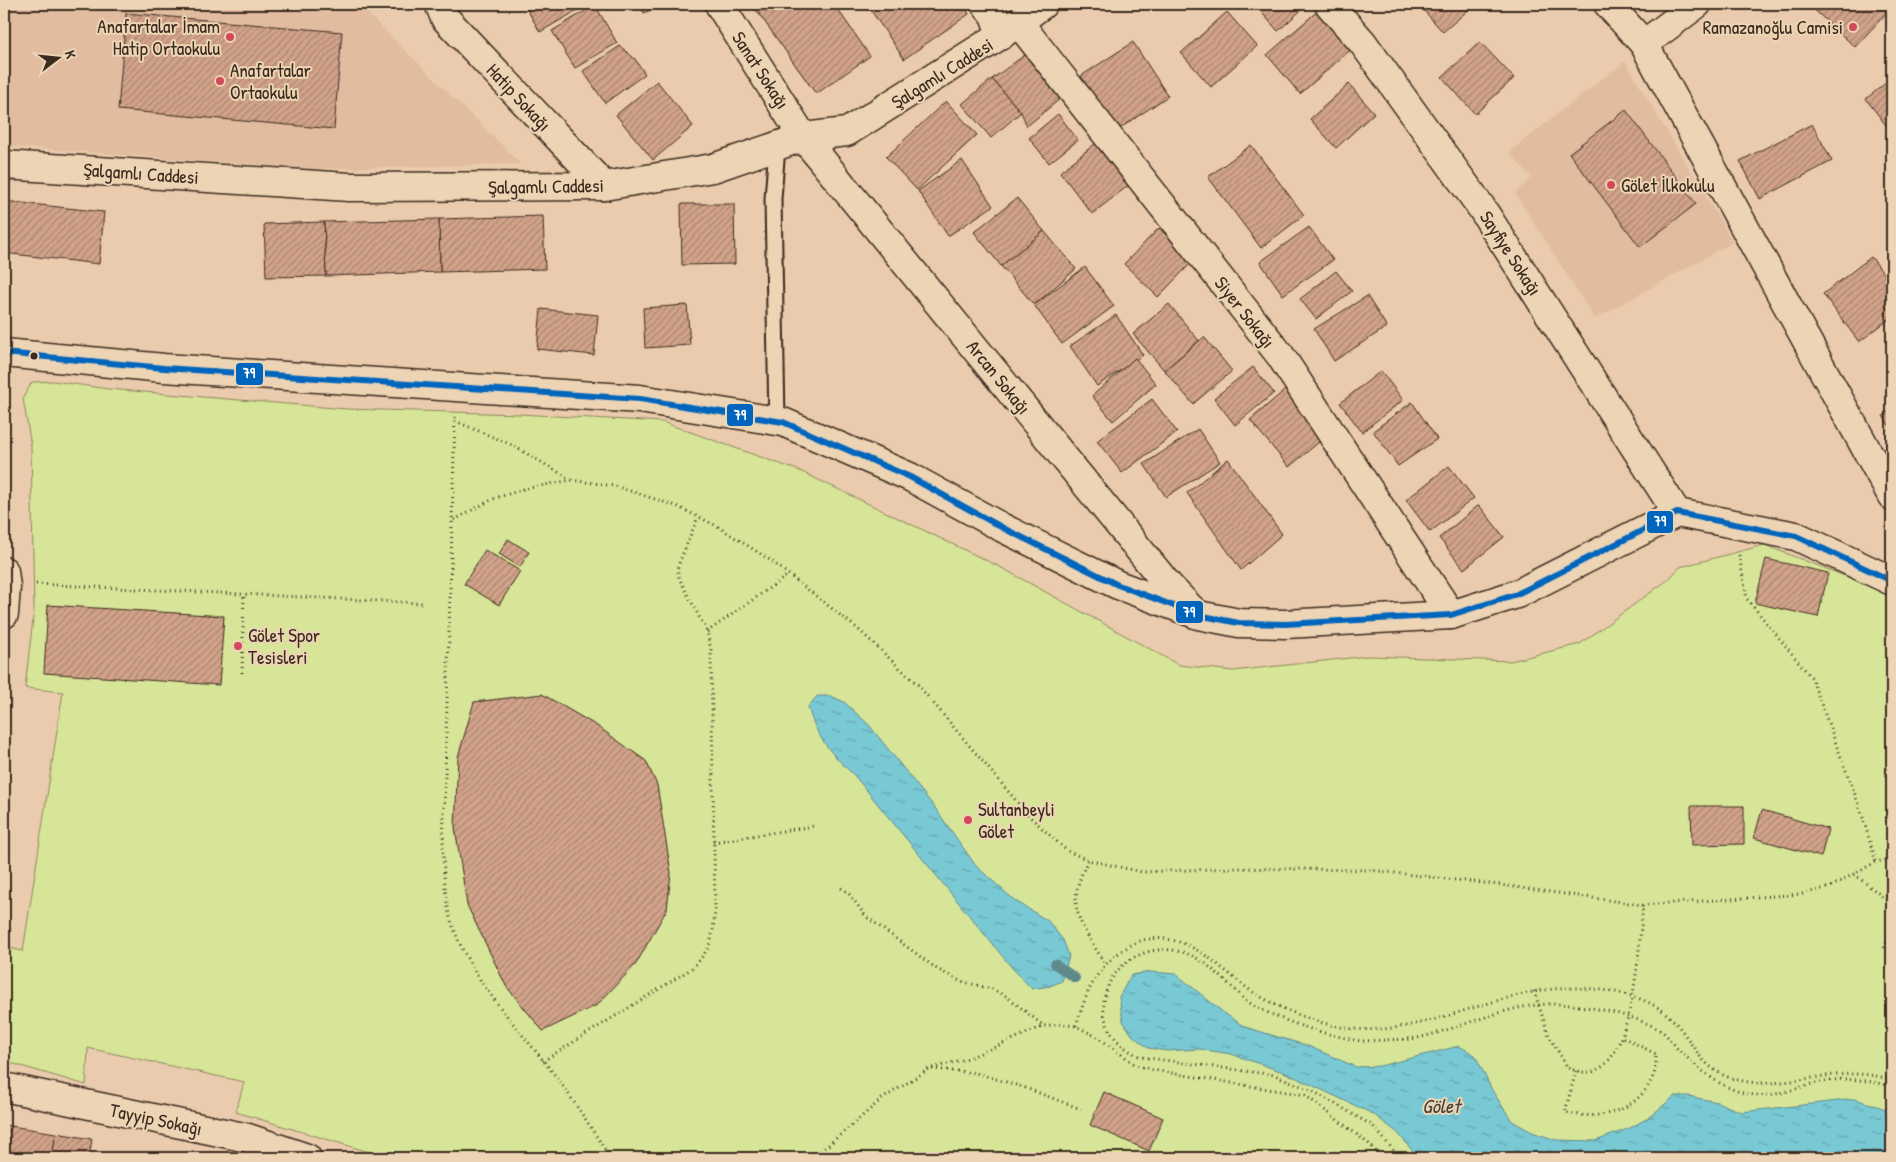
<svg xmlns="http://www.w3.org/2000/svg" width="1896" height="1162" font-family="'Patrick Hand',sans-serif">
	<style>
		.built { fill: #e1bc9f }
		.park { fill: #d7e598; stroke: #89885b }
		.water { fill: url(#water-ripples); stroke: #60898c }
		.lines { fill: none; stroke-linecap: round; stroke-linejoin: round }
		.stream { stroke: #60898c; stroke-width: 10 }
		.building { fill: url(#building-hatch); stroke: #3b2a1e }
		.lane-casing { stroke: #3b2a1e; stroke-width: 19 }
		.street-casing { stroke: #3b2a1e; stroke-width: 31 }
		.secondary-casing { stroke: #3b2a1e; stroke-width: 31 }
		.path { stroke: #3b2a1e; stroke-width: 3; stroke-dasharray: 1 4; stroke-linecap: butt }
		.lane { stroke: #ecd4b4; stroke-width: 15 }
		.street { stroke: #ecd4b4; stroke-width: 28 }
		.secondary { stroke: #ecd4b4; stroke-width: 28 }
		.bus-1-casing { stroke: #ecd4b4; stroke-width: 10 }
		.bus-1 { stroke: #0065bd; stroke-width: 6 }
		.poi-dot { fill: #d1495b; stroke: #ecd4b4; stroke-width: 2 }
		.bus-dot { fill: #3b2a1e; stroke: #ecd4b4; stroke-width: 2 }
		.labels { text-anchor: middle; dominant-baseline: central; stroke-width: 4; stroke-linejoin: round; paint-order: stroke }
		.poi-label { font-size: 19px; fill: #3b2a1e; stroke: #ecd4b4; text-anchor: start }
		.street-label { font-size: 19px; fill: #3b2a1e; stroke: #ecd4b4 }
		.water-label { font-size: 20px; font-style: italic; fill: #444239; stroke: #ecd4b4 }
		.line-badge { stroke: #ecd4b4; stroke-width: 2 }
		.badge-label { font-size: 14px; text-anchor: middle; font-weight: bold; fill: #fff }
	</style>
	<defs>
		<pattern id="water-ripples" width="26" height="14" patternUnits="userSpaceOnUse" patternTransform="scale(1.25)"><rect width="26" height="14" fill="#79c9d5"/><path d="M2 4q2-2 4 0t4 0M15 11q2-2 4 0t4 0" fill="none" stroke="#64a3ac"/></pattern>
		<pattern id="building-hatch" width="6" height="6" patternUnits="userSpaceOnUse" patternTransform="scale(1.25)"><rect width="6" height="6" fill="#d2a38a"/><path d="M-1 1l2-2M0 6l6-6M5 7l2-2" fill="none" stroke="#ac8570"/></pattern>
	</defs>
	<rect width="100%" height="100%" fill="#ebcbad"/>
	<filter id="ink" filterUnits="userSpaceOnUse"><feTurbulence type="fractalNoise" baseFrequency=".02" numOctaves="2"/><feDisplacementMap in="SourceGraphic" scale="10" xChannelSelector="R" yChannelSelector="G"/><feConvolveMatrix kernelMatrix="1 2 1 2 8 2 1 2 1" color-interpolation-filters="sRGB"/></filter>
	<g filter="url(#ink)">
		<g class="built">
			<path d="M 4,4 L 367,4 L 369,15 L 521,164 L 311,169 L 4,146 Z"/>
			<path d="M 1625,61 L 1733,242 L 1595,319 L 1515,193 L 1532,178 L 1509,152 Z"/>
		</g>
		<path class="park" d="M 53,381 L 108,389 L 347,409 L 519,414 L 662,422 L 800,471 L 1000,567 L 1179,665 L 1233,671 L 1368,656 L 1511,661 L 1580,644 L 1669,579 L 1680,567 L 1764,545 L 1892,594 L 1892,1158 L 389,1158 L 236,1112 L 244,1082 L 88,1048 L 86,1085 L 4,1061 L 4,947 L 23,951 L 63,692 L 25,688 L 34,610 L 31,446 L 23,398 L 32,382 Z"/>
		<g class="water">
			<path d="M 817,696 L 831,696 L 844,702 L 869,725 L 935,808 L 976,866 L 1014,900 L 1048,921 L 1063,940 L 1069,956 L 1062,981 L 1050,986 L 1032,989 L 1013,969 L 853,774 C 831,754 816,737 808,707 Z"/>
			<path d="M 1151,972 L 1176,974 L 1224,1013 L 1245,1027 L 1308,1046 L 1356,1067 L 1380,1066 L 1459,1046 L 1475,1055 L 1493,1092 L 1512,1121 L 1532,1132 L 1556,1140 L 1596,1141 L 1630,1128 L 1648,1118 L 1675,1096 L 1688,1096 L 1717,1102 L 1741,1112 L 1855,1099 L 1892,1111 L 1892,1158 L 1418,1158 L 1398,1133 L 1373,1114 L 1286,1073 L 1231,1054 L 1199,1049 L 1167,1051 L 1148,1048 L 1132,1035 L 1123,1021 L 1119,997 L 1131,975 Z"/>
		</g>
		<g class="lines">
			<path class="stream" d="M 1055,964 L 1075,978"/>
		</g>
		<g class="building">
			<path d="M 524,4 L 574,4 L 578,10 L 540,32 Z"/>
			<path d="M 639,4 L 664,4 L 644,13 Z"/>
			<path d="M 752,4 L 834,4 L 870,56 L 816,94 Z"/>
			<path d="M 878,4 L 963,4 L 969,14 L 904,59 L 870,9 Z"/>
			<path d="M 1254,4 L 1308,4 L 1278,31 Z"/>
			<path d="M 1418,4 L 1475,4 L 1443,32 Z"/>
			<path d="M 1808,4 L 1892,4 L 1892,7 L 1855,47 Z"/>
			<path d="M 595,5 L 617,43 L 575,68 L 552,31 Z"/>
			<path d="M 1321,8 L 1356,45 L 1300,94 L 1267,55 Z"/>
			<path d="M 1227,12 L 1257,46 L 1211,87 L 1181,53 Z"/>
			<path d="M 126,13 L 342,32 L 334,129 L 118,110 Z"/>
			<path d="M 1133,42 L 1168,96 L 1116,131 L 1081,76 Z"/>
			<path d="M 1480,42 L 1514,78 L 1475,114 L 1442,77 Z"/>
			<path d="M 620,46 L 635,59 L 645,74 L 605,103 L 583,71 Z"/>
			<path d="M 1026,54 L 1061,98 L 1027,126 L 1021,112 L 992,79 Z"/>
			<path d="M 1892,78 L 1892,133 L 1866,99 Z"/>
			<path d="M 992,79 L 1021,112 L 991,138 L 962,104 Z"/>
			<path d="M 657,81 L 693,126 L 653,160 L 616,115 Z"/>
			<path d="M 1349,84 L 1374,113 L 1336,148 L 1310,119 Z"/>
			<path d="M 946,101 L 977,135 L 917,190 L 886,157 Z"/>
			<path d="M 1626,110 L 1696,204 L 1640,247 L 1569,153 Z"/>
			<path d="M 1058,114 L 1078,140 L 1049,163 L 1029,138 Z"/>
			<path d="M 1812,124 L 1832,161 L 1760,199 L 1740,161 Z"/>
			<path d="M 1096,143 L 1129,185 L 1092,214 L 1060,172 Z"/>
			<path d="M 1251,145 L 1304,215 L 1261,248 L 1208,177 Z"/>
			<path d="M 962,160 L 993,206 L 948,236 L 918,191 Z"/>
			<path d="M 1017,198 L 1044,231 L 1001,266 L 974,232 Z"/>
			<path d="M 4,201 L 104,212 L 99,264 L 4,253 Z"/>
			<path d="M 681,204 L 734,204 L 735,264 L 682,265 Z"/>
			<path d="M 543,216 L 545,269 L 440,272 L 439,219 Z"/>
			<path d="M 439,219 L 440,272 L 326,276 L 324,222 Z"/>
			<path d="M 324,222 L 326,276 L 266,277 L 264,224 Z"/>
			<path d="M 1309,227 L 1333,260 L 1283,295 L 1260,262 Z"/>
			<path d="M 1159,228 L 1193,261 L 1158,297 L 1124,264 Z"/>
			<path d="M 1044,231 L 1076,269 L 1034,305 L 1001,266 Z"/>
			<path d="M 1871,257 L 1892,284 L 1892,317 L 1859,342 L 1823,294 Z"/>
			<path d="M 1085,267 L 1114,306 L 1062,344 L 1034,305 Z"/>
			<path d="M 1336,271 L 1352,291 L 1316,319 L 1300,299 Z"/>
			<path d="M 1367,296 L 1387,327 L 1334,361 L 1314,329 Z"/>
			<path d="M 1169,304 L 1199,341 L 1164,370 L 1133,334 Z"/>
			<path d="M 687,305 L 690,345 L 645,348 L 643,308 Z"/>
			<path d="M 541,309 L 598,315 L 594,355 L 537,349 Z"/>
			<path d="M 1116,315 L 1143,355 L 1097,386 L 1070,346 Z"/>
			<path d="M 1204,337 L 1232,371 L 1193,404 L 1164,370 Z"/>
			<path d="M 1135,358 L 1156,384 L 1113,421 L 1092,396 Z"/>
			<path d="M 1253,367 L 1274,393 L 1235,425 L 1214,398 Z"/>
			<path d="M 1381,371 L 1403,400 L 1362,432 L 1340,403 Z"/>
			<path d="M 1285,390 L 1325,437 L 1289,467 L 1250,420 Z"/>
			<path d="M 1152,399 L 1177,432 L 1122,473 L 1097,441 Z"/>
			<path d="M 1412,402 L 1437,439 L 1398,466 L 1373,431 Z"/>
			<path d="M 1892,410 L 1892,430 L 1883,416 Z"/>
			<path d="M 1198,429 L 1220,462 L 1166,497 L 1144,464 Z"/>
			<path d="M 1228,459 L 1282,534 L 1241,570 L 1187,493 Z"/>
			<path d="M 1449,466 L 1474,498 L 1430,532 L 1406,500 Z"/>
			<path d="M 1479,505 L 1504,537 L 1464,569 L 1439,538 Z"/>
			<path d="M 508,539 L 529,552 L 520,567 L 499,554 Z"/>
			<path d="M 485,550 L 520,571 L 499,605 L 464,584 Z"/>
			<path d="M 1766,559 L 1828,573 L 1818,617 L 1755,603 Z"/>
			<path d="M 48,605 L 224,616 L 219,685 L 44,673 Z"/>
			<path d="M 542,694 L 597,726 L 646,761 L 657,785 L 671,873 L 667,909 L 636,964 L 597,1005 L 543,1031 L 506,986 L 467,905 L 455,827 L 458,757 L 474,702 Z"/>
			<path d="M 1691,806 L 1744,806 L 1744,844 L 1692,845 Z"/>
			<path d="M 1762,810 L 1828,829 L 1821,857 L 1754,838 Z"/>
			<path d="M 1104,1092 L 1163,1118 L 1149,1151 L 1090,1125 Z"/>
			<path d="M 4,1125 L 56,1133 L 52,1158 L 4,1158 Z"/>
			<path d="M 56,1133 L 92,1139 L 89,1158 L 52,1158 Z"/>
		</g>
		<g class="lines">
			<g class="lane-casing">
				<path id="lane" d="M 777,146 L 773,199 L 777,421"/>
			</g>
			<g class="street-casing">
				<g id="street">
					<path d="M 439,4 L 445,18 L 604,186"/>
					<path d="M 719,4 L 803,137 L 1168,585 L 1193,611"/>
					<path d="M 985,4 L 994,15 L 1001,35"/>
					<path d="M 1329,4 L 1363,43 L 1481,207 L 1677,513"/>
					<path d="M 1608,4 L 1644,44 L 1892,496"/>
					<path d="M 1019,23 L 1280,355 L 1451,615"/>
					<path d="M 1644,44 L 1697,4"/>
					<path d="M 4,353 L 164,368 L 640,399 L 783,422 L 910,477 L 1003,528 L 1118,585 L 1198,615 L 1239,623 L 1285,624 L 1451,615 L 1517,594 L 1677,513 L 1796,536 L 1892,581"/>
					<path d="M 4,571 L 6,587 L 4,614"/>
					<path d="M 4,1087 L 248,1138 L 307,1158"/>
				</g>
			</g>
			<g class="secondary-casing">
				<path id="secondary" d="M 4,165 L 349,187 L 604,186 L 713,168 L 803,137 L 847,132 L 1001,35 L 1043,4"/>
			</g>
			<g class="path">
				<path d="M 455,417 L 443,846 C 444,875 444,905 455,932 C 475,986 526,1036 560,1082 C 578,1107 594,1133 611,1158"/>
				<path d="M 455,421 L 512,445 L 570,479"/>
				<path d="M 454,520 L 493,499 L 524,489 L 571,480 L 615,486 L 676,506 L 717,526 L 770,560 L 858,629 L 918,685 L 1029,816 L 1067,851 L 1088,860 L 1142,872 L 1233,868 L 1370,870 L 1500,885 L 1643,905 L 1802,894 L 1830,887 L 1876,862 L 1892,859"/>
				<path d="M 1739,555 L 1747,599 L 1811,677 L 1860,808 L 1876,862"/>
				<path d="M 36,584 L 423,603"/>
				<path d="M 707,632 L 788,575"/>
				<path d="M 242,673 L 244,595"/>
				<path d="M 713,842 L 814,826"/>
				<path d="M 1088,860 C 1064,908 1080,922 1105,964"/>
				<path d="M 1854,874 L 1892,904"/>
				<path d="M 841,888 C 854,895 857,908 868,918 L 937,969 L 960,981 L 992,989 L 1006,996 L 1044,1026"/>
				<path d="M 1884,948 L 1892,930"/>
				<path d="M 1534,991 L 1549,1036 L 1568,1068 C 1577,1071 1588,1075 1597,1070 C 1635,1051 1639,944 1643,905"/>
				<path d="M 1076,1026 C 1086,995 1093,972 1120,952 C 1129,946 1138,940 1149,939 C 1192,934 1219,968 1250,990 C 1272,1005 1301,1017 1327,1024 C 1414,1048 1491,986 1577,988 C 1608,989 1646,995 1669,1016 C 1692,1037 1697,1067 1731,1078 C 1784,1095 1835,1061 1892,1080"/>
				<path d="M 543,1061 L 691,969 C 712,948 712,941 715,912 L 711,650 L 707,632 L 679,578 L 677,568 L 698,517"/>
				<path d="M 932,1069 L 976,1073 L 1023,1087 L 1081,1109"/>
				<path d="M 1576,1071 L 1565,1112 C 1600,1122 1640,1111 1654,1074 C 1656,1068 1656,1060 1656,1054 L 1622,1037"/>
				<path d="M 813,1158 L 882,1099 L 929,1069 L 969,1058 L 1044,1026 L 1058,1024 L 1076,1026 L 1099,1038 L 1136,1065 L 1153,1070 L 1305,1095 L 1369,1144 L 1382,1158"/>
				<path d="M 1400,1158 L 1373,1126 L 1313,1091 L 1275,1075 L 1141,1057 C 1073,1027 1107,944 1171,950 C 1197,952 1216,972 1234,989 C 1239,993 1243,999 1248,1002 C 1280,1021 1319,1033 1355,1040 C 1364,1042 1374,1040 1384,1040 C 1396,1039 1410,1040 1422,1037 C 1467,1026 1513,1002 1560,1004 C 1589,1006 1637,1015 1661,1031 C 1667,1035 1672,1042 1677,1048 C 1698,1068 1719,1088 1748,1094 C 1776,1100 1799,1085 1826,1081 C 1849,1077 1870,1081 1892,1086"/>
			</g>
			<use href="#lane" class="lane"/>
			<use href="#street" class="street"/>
			<use href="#secondary" class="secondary"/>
			<g class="bus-1-casing">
				<path id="bus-1" d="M 4,353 L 164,368 L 640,399 L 783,422 L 910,477 L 1003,528 L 1118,585 L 1198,615 L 1239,623 L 1285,624 L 1451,615 L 1517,594 L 1677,513 L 1796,536 L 1892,581"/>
			</g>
			<use href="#bus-1" class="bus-1"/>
		</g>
	</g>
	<g class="poi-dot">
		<circle cx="1853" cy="27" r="5"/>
		<circle cx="230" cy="37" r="5"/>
		<circle cx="220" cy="81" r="5"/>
		<circle cx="1611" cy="185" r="5"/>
		<circle cx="238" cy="646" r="5"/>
		<circle cx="968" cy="820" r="5"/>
	</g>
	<circle class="bus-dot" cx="34" cy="356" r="4.5"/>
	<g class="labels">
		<g class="poi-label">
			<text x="220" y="26" text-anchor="end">Anafartalar İmam<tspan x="220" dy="22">Hatip Ortaokulu</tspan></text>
			<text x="1843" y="27" text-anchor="end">Ramazanoğlu Camisi</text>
			<text x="230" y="70">Anafartalar<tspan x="230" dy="22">Ortaokulu</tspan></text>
			<text x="1621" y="185">Gölet İlkokulu</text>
			<text x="248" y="635">Gölet Spor<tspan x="248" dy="22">Tesisleri</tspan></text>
			<text x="978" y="809">Sultanbeyli<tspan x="978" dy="22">Gölet</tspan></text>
		</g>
		<g class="street-label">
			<text transform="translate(761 70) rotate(57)">Sanat Sokağı</text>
			<text transform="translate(942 73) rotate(-32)">Şalgamlı Caddesi</text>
			<text transform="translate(519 97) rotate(47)">Hatip Sokağı</text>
			<text transform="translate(141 173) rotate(4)">Şalgamlı Caddesi</text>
			<text transform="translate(546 186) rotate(-1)">Şalgamlı Caddesi</text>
			<text transform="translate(1511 253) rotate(57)">Sayfiye Sokağı</text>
			<text transform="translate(1245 312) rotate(52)">Siyer Sokağı</text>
			<text transform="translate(999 377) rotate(51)">Arcan Sokağı</text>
			<text transform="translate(156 1119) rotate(12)">Tayyip Sokağı</text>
		</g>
		<g class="water-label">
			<text x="1441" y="1105">Gölet</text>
		</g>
	</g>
	<g class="line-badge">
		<rect x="235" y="362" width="29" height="24" rx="5" fill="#0065bd"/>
		<rect x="726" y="403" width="28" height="24" rx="5" fill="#0065bd"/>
		<rect x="1646" y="510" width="28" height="24" rx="5" fill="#0065bd"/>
		<rect x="1175" y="600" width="29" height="24" rx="5" fill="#0065bd"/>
	</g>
	<g class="badge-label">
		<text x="249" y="378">79</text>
		<text x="740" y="420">79</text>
		<text x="1660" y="526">79</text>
		<text x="1189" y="617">79</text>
	</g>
	<rect width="1896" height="1162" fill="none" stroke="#ecd4b4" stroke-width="20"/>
	<rect x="10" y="10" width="1876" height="1142" fill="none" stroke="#3b2a1e" stroke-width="2" filter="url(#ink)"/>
	<g transform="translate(58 58) rotate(74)" stroke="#ecd4b4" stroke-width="4" paint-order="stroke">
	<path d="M0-4L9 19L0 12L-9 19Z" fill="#3b2a1e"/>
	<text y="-8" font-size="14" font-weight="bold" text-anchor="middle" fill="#3b2a1e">K</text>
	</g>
</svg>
